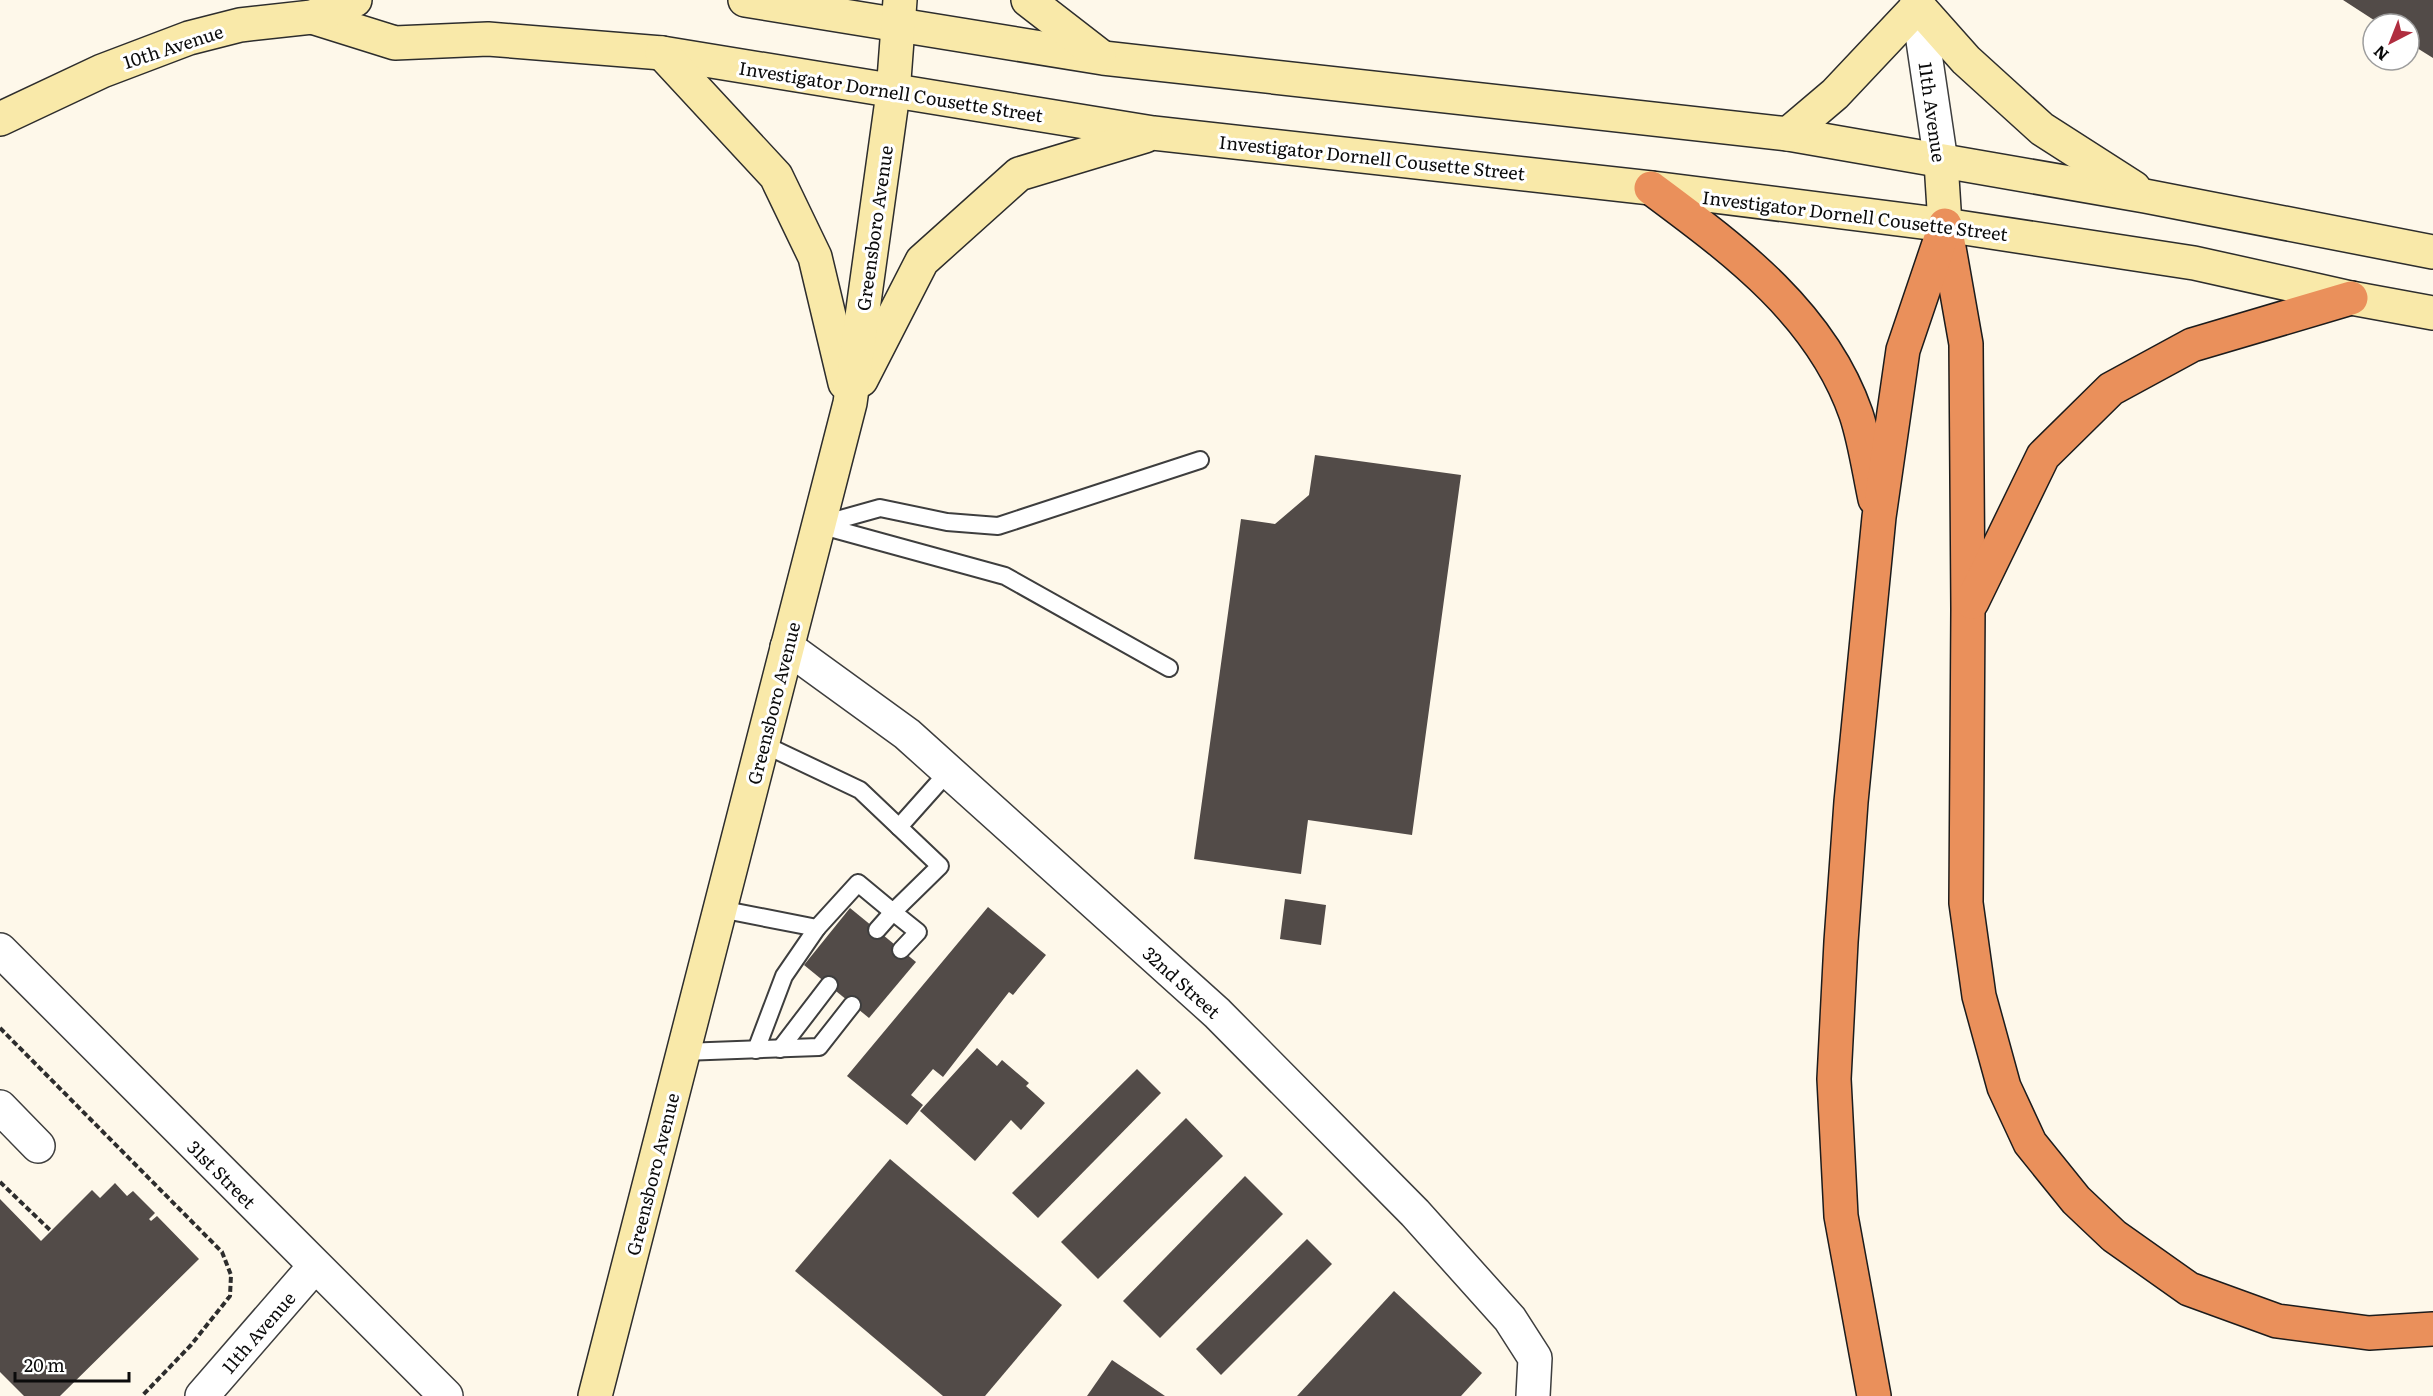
<svg xmlns="http://www.w3.org/2000/svg" width="2433" height="1396" font-family="Literata,serif">
	<style>
		.building { fill: #524b48 }
		.lines { fill: none; stroke-linecap: round; stroke-linejoin: round }
		.lane-casing { stroke: #3e3e3e; stroke-width: 20 }
		.street-casing { stroke: #3e3e3e; stroke-width: 36 }
		.secondary-casing { stroke: #2d2d2d; stroke-width: 36 }
		.highway-casing { stroke: #1c1c1c; stroke-width: 36 }
		.path { stroke: #2d2d2d; stroke-width: 4; stroke-dasharray: 6 3; stroke-linecap: butt }
		.lane { stroke: #fff; stroke-width: 16 }
		.street { stroke: #fff; stroke-width: 33 }
		.secondary { stroke: #f9e9a9; stroke-width: 33 }
		.highway { stroke: #ea905b; stroke-width: 33 }
		.labels { text-anchor: middle; dominant-baseline: central; stroke-width: 6; stroke-linejoin: round; paint-order: stroke }
		.street-label { font-size: 18px; fill: #0b0b0b; stroke: #fff }
	</style>
	<rect width="100%" height="100%" fill="#fef8ea"/>
	<g class="building">
		<path d="M 2343,0 L 2433,0 L 2433,58 L 2409,43 L 2409,24 L 2380,24 Z"/>
		<path d="M 1315,455 L 1461,475 L 1412,835 L 1308,820 L 1301,874 L 1194,859 L 1241,519 L 1275,524 L 1309,495 Z"/>
		<path d="M 1285,899 L 1326,905 L 1321,945 L 1280,939 Z"/>
		<path d="M 988,907 L 1046,955 L 1013,995 L 1009,992 L 943,1077 L 933,1069 L 911,1095 L 923,1105 L 907,1125 L 847,1076 Z"/>
		<path d="M 850,908 L 916,962 L 869,1018 L 804,965 Z"/>
		<path d="M 977,1048 L 997,1066 L 1002,1060 L 1029,1083 L 1026,1086 L 1045,1103 L 1021,1130 L 1011,1120 L 975,1161 L 920,1111 Z"/>
		<path d="M 1137,1069 L 1161,1093 L 1038,1218 L 1012,1193 Z"/>
		<path d="M 1186,1118 L 1223,1156 L 1098,1279 L 1061,1242 Z"/>
		<path d="M 890,1159 L 1062,1305 L 985,1396 L 943,1396 L 795,1271 Z"/>
		<path d="M 1245,1176 L 1283,1214 L 1160,1338 L 1123,1301 Z"/>
		<path d="M 115,1183 L 127,1196 L 133,1191 L 155,1213 L 149,1219 L 151,1221 L 157,1216 L 199,1259 L 60,1396 L 24,1396 L 0,1372 L 0,1199 L 41,1241 L 92,1190 L 100,1198 Z"/>
		<path d="M 1307,1239 L 1332,1264 L 1221,1375 L 1196,1349 Z"/>
		<path d="M 1394,1291 L 1482,1373 L 1461,1396 L 1297,1396 Z"/>
		<path d="M 1112,1360 L 1165,1396 L 1087,1396 Z"/>
	</g>
	<g class="lines">
		<g class="lane-casing">
			<g id="lane">
				<path d="M 819,525 L 880,508 L 947,522 L 998,526 L 1200,460"/>
				<path d="M 819,525 L 1005,576 L 1169,668"/>
				<path d="M 899,827 L 948,772"/>
				<path d="M 720,909 L 817,928 L 858,883 L 893,912 L 940,866 L 860,790 L 763,744"/>
				<path d="M 877,930 L 893,912 L 918,932 L 901,950"/>
				<path d="M 780,1049 L 829,985"/>
				<path d="M 756,1050 L 784,976 L 817,928"/>
				<path d="M 683,1052 L 819,1047 L 852,1005"/>
			</g>
		</g>
		<g class="street-casing">
			<g id="street">
				<path d="M 1917,0 L 1941,162"/>
				<path d="M 787,647 L 907,734 L 1217,1013 L 1415,1213 L 1510,1319 L 1535,1358 L 1533,1396"/>
				<path d="M 0,950 L 446,1396"/>
				<path d="M 0,1107 L 38,1146"/>
				<path d="M 202,1396 L 314,1267"/>
			</g>
		</g>
		<g class="secondary-casing">
			<g id="secondary">
				<path d="M 745,0 L 1103,58 L 1788,134 L 2145,196 L 2433,252"/>
				<path d="M 1028,0 L 1099,55"/>
				<path d="M 312,17 L 395,43 L 488,39 L 662,53 L 1153,133 L 1651,188 L 1945,225 L 2194,263 L 2351,298 L 2433,313"/>
				<path d="M 662,53 L 776,176 L 815,257 L 845,383"/>
				<path d="M 0,119 L 102,71 L 189,38 L 240,25 L 312,17 L 355,0"/>
				<path d="M 1788,134 L 1835,94 L 1918,6 L 1966,60 L 2042,129 L 2134,188"/>
				<path d="M 1941,162 L 1945,225"/>
				<path d="M 861,380 L 922,261 L 1019,174 L 1145,136"/>
				<path d="M 595,1396 L 850,403 L 893,93 L 900,0"/>
			</g>
		</g>
		<g class="highway-casing">
			<g id="highway">
				<path d="M 1651,188 C 1733,249 1821,313 1856,414 C 1865,441 1869,471 1875,499"/>
				<path d="M 1945,225 L 1966,344 L 1968,609 L 1966,903 L 1979,996 L 2004,1087 L 2030,1143 L 2076,1200 L 2114,1236 L 2189,1289 L 2277,1321 L 2369,1333 L 2433,1329"/>
				<path d="M 1972,602 L 2043,456 L 2111,389 L 2192,345 L 2351,298"/>
				<path d="M 1874,1396 L 1841,1216 L 1834,1079 L 1841,942 L 1851,802 L 1879,517 L 1903,350 L 1945,226"/>
			</g>
		</g>
		<g class="path">
			<path d="M 0,1028 L 222,1252 L 231,1275 L 230,1296 L 191,1345 L 142,1396"/>
			<path d="M 0,1182 L 51,1231"/>
		</g>
		<use href="#lane" class="lane"/>
		<use href="#street" class="street"/>
		<use href="#secondary" class="secondary"/>
		<use href="#highway" class="highway"/>
	</g>
	<g class="labels">
		<g class="street-label">
			<text transform="translate(173 46) rotate(-18)">10th Avenue</text>
			<text transform="translate(891 91) rotate(9)">Investigator Dornell Cousette Street</text>
			<text transform="translate(1933 112) rotate(82)">11th Avenue</text>
			<text transform="translate(1372 157) rotate(6)">Investigator Dornell Cousette Street</text>
			<text transform="translate(1855 215) rotate(7)">Investigator Dornell Cousette Street</text>
			<text transform="translate(874 228) rotate(-82)">Greensboro Avenue</text>
			<text transform="translate(773 703) rotate(-76)">Greensboro Avenue</text>
			<text transform="translate(1182 982) rotate(42)">32nd Street</text>
			<text transform="translate(222 1174) rotate(45)">31st Street</text>
			<text transform="translate(652 1174) rotate(-76)">Greensboro Avenue</text>
			<text transform="translate(258 1332) rotate(-49)">11th Avenue</text>
		</g>
	</g>
	<g transform="translate(2391 42) rotate(222)"><circle r="28" fill="#ffffff" stroke="#9d9d9d" stroke-width="1.5"/>
	<path d="M0-4.5L10 22L0 15L-10 22Z" fill="#b02d3f"/>
	<text y="-9" font-size="16" font-weight="bold" text-anchor="middle" fill="#0b0b0b">N</text>
	</g>
	<path d="M15 1372v9h114v-9" fill="none" stroke="#0b0b0b" stroke-width="3"/>
	<text x="24" y="1372" font-size="18" fill="#0b0b0b" stroke="#ffffff" stroke-width="4.5" paint-order="stroke">20 m</text>
</svg>
